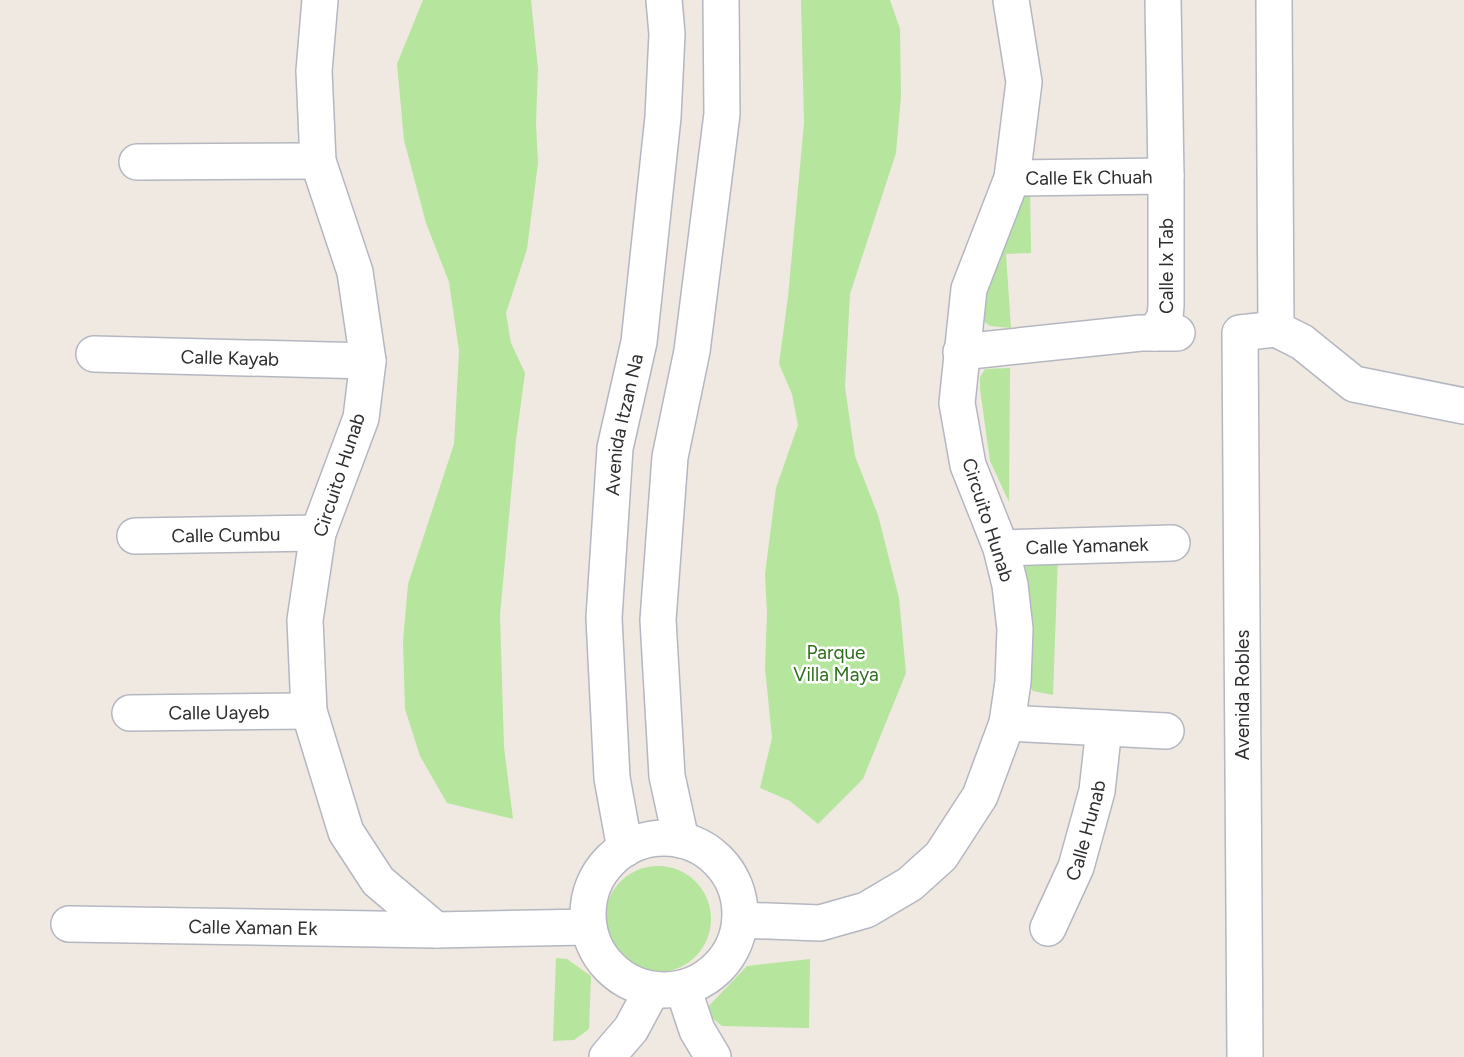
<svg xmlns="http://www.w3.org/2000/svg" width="1464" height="1057" font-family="Figtree,sans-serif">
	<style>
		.green { fill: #b6e59e }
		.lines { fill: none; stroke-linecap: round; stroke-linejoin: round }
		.minor-casing { stroke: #b4b7c1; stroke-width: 38 }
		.minor { stroke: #fff; stroke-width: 35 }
		.labels { text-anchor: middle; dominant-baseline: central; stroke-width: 5; stroke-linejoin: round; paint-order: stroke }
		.street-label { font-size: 19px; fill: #2e2e2e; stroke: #fff }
		.park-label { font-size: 19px; fill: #2c6e1b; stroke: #fff }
	</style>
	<rect width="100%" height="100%" fill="#efe9e1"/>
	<g class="green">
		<path d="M 423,0 L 531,0 L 538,69 L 536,123 L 538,163 L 527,249 L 506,313 L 511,343 L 525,373 L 516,440 L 500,615 L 504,747 L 513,819 L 447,803 L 420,756 L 405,709 L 403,641 L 408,584 L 454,444 L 459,351 L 449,282 L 426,223 L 404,140 L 397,64 Z"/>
		<path d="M 801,0 L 890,0 L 900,29 L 901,96 L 896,153 L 850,294 L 845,387 L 855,456 L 878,515 L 899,598 L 906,673 L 863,779 L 818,824 L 790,801 L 760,788 L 772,738 L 765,668 L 767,614 L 765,574 L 776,488 L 798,425 L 792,394 L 779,364 L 788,297 L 804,123 Z"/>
		<path d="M 1030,185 L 1031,253 L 1006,254 L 1011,328 L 990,326 L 975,315 L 987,269 Z"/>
		<path d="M 1010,368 L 1009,502 L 990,461 L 980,389 L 980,377 L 985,369 Z"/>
		<path d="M 1058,554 L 1053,695 L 1033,691 L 1026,682 L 1025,555 Z"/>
		<circle cx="658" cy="919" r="53"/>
		<path d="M 556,958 L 567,959 L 591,976 L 589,1029 L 574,1040 L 553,1041 Z"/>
		<path d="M 810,959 L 809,1028 L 722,1026 L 704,1011 L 747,966 Z"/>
	</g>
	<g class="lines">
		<g class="minor-casing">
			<g id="minor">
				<path d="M 320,0 L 314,71 L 318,161 L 355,272 L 368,361 L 361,418 L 318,533 L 305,620 L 309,711 L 346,832 L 378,881 L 436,930 L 589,927"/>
				<path d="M 1274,0 L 1276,329"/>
				<path d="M 137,162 L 318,161"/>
				<path id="s1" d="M 1012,178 L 1166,176"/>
				<path id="s2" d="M 1155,333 L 1165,317 L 1166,306 L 1166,176 L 1163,0"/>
				<path d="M 961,352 L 1141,333 L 1177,333"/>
				<path id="s3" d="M 94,354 L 368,361"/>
				<path id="s4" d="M 135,536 L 318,533"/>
				<path id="s5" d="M 1001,548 L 1172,543"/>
				<path id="s6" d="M 130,713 L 309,711"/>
				<path d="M 1007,723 L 1166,731"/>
				<circle cx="664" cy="914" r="76"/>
				<path d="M 681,840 L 667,776 L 658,620 L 670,457 L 692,351 L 722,114 L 721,0"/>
				<path id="s7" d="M 625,849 L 612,778 L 604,618 L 615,448 L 639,342 L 663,117 L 667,34 L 664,0"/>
				<path d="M 740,920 L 820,923 L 866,910 L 910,884 L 941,856 L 980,796 L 1007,723 L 1013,682 L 1015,629 L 1010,585 L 1001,548 L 968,465 L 957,403 L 969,289 L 1012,178 L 1024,82 L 1011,0"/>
				<path id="s8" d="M 69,924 L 436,930"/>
				<path id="s9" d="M 1048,928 L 1076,867 L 1097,791 L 1104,728"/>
				<path d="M 683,988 L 697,1030 L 713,1057"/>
				<path d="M 607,1057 L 631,1029 L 652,990"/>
				<path d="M 1245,1057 L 1240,333 L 1276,329 L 1302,342 L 1354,384 L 1464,406"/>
			</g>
		</g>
		<use href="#minor" class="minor"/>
	</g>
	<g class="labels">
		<g class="street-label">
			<text stroke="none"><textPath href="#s1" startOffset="77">Calle Ek Chuah</textPath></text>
			<text stroke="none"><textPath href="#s2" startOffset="70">Calle Ix Tab</textPath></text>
			<text stroke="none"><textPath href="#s3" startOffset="136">Calle Kayab</textPath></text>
			<text stroke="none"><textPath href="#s7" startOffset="427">Avenida Itzan Na</textPath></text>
			<text transform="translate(339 475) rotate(-72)">Circuito Hunab</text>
			<text transform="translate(988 520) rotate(72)">Circuito Hunab</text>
			<text stroke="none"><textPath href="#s4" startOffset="91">Calle Cumbu</textPath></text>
			<text stroke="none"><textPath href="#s5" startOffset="86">Calle Yamanek</textPath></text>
			<text transform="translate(1242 695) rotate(-90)">Avenida Robles</text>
			<text stroke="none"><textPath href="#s6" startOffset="89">Calle Uayeb</textPath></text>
			<text stroke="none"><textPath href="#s9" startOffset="105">Calle Hunab</textPath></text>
			<text stroke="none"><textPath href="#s8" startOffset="184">Calle Xaman Ek</textPath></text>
		</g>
		<g class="park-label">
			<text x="836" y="652">Parque<tspan x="836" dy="22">Villa Maya</tspan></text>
		</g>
	</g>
</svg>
